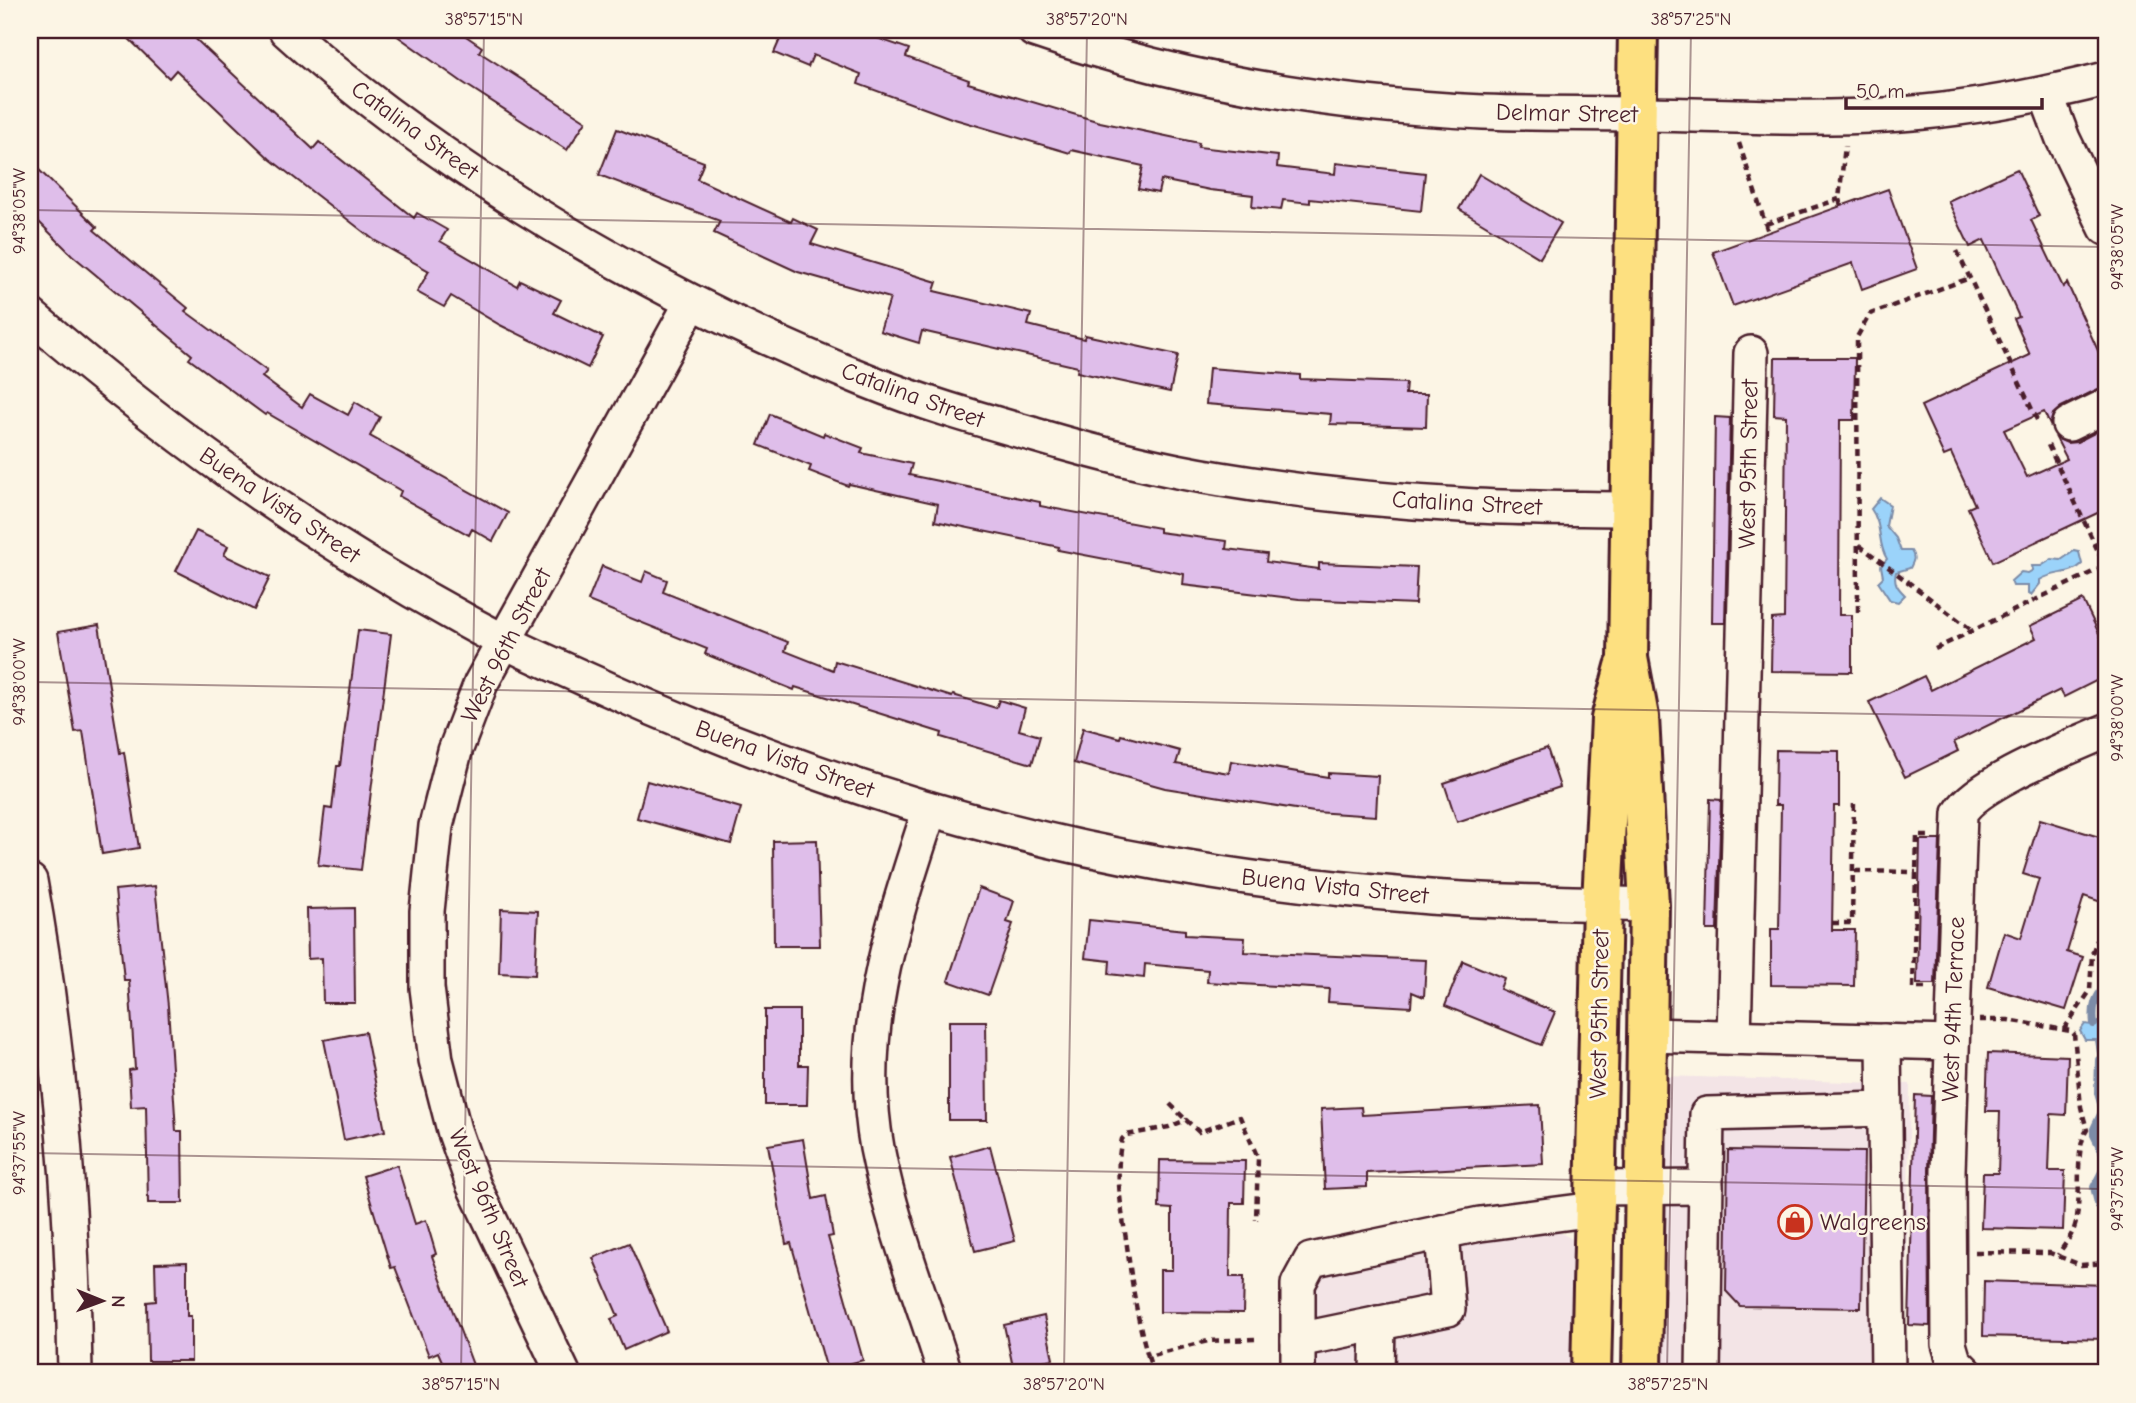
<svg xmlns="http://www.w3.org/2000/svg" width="2136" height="1403" font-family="'Comic Neue',sans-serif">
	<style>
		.built { fill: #f3e4e6 }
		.water { fill: #9bd3fa; stroke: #7b8ba7; stroke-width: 2 }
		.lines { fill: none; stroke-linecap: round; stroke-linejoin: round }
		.stream { stroke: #7b8ba7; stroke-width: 8 }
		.building { fill: #dfbeea; stroke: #4a1f2b; stroke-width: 2 }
		.minor-casing { stroke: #4a1f2b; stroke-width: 38 }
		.major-casing { stroke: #4a1f2b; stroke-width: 44 }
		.path { stroke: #4a1f2b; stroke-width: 4.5; stroke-dasharray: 7 5; stroke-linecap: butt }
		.minor { stroke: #fcf5e5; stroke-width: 33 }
		.major { stroke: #fde080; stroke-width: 38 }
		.ticks { fill: none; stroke: #4a1f2b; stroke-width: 2; stroke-opacity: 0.45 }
		.labels { text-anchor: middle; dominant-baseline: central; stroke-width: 5; stroke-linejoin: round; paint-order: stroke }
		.street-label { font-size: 24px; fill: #4a1f2b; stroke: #fcf5e5 }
		.poi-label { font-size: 24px; fill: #4a1f2b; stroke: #fcf5e5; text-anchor: start }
		.neatline { fill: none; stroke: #4a1f2b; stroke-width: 2.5 }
		.ticks-label { font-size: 18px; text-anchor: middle; fill: #4a1f2b }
	</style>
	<rect width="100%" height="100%" fill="#fcf5e5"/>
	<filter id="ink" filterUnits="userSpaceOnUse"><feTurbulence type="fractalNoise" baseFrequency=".0143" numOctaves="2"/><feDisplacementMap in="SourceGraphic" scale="14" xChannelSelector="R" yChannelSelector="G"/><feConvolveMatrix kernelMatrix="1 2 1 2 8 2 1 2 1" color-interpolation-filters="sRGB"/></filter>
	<g filter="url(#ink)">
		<g class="built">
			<path d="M 1665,1076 L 1910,1084 L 1905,1373 L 1660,1373 Z"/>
			<path d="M 1544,1230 L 1559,1232 L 1572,1239 L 1577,1246 L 1579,1373 L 1309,1373 L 1310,1281 L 1324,1264 Z"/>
		</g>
		<g class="water">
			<path d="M 1880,498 L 1890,505 L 1886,526 L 1896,538 L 1901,551 L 1911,551 C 1916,558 1913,562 1910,568 L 1896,572 C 1893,583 1898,588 1905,595 L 1898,602 L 1890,600 L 1878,582 L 1883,577 L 1881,566 L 1887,559 C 1877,544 1883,525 1871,509 Z"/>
			<path d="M 2074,551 L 2079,552 L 2082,564 C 2072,575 2053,571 2040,580 L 2040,584 L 2031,595 L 2028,594 L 2028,586 L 2013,586 L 2011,581 L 2021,572 L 2028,573 L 2033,570 L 2032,566 L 2041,566 L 2052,559 L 2061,560 Z"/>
			<path d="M 2099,1022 L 2106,1022 L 2106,1053 L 2099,1060 L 2096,1040 L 2085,1040 L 2080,1031 L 2085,1024 L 2092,1025 Z"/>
		</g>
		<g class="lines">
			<g class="stream">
				<path d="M 2094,1024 C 2092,1006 2095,998 2106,985"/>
				<path d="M 2099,1060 L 2098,1093 L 2103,1110 L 2094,1129 L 2094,1135 L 2105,1157 L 2105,1166 L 2094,1187 L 2099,1207"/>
			</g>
		</g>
		<g class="building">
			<path d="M 120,30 L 186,30 L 313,149 L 319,142 L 414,218 L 417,213 L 447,230 L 440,241 L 517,286 L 520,280 L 561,300 L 554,313 L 603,337 L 588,368 L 500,325 L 451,296 L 444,307 L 417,292 L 429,271 L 374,240 L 270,159 L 176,70 L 169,78 Z"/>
			<path d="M 389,30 L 457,30 L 482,47 L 479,52 L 586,121 L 567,150 L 462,82 Z"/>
			<path d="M 784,30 L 854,30 L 909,49 L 906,57 L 969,80 L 968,83 L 1100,122 L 1199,143 L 1198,147 L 1278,156 L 1277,167 L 1335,174 L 1336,163 L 1425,173 L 1421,211 L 1310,199 L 1310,203 L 1283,200 L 1281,210 L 1252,207 L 1253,195 L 1210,190 L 1161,180 L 1158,193 L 1138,189 L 1143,166 L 1071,150 L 1070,153 L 951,118 L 858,84 L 861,74 L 813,55 L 808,67 L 774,53 Z"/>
			<path d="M 617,129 L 704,162 L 697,179 L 791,222 L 793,218 L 818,230 L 811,244 L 937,282 L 934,291 L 1031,314 L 1028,325 L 1084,339 L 1085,335 L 1178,355 L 1170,392 L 1077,372 L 1078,367 L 922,331 L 919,343 L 880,331 L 890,298 L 798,272 L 714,233 L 720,221 L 599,175 Z"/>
			<path d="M 30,161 L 97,227 L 94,230 L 188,308 L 185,311 L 267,371 L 262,377 L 302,407 L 310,394 L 348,415 L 355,402 L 380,417 L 370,436 L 508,513 L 493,541 L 472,529 L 469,535 L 399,496 L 401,491 L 267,413 L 265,415 L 189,359 L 192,355 L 72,255 L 30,213 Z"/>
			<path d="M 2017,169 L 2039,216 L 2031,220 L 2063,287 L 2067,283 L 2106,368 L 2106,387 L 2098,389 L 2061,407 L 2053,414 L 2050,425 L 2044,412 L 2004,430 L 2027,477 L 2067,459 L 2056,438 L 2067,443 L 2077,442 L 2106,427 L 2106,509 L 1993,562 L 1968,508 L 1975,505 L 1951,453 L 1944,456 L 1921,406 L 2030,355 L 2014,319 L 2019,317 L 1984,240 L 1970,247 L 1948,201 Z"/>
			<path d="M 1479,174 L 1561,223 L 1540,258 L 1459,209 Z"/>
			<path d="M 1888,189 L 1917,269 L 1862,289 L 1853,263 L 1733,306 L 1713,252 Z"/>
			<path d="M 1775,358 L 1855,358 L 1854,420 L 1840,420 L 1839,615 L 1852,615 L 1852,672 L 1771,671 L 1772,619 L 1784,618 L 1786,416 L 1774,415 Z"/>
			<path d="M 1209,368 L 1300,375 L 1300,379 L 1406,383 L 1405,394 L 1427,394 L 1426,427 L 1330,424 L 1331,414 L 1206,404 Z"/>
			<path d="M 770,414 L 823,436 L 824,433 L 863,448 L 861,453 L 912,464 L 909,475 L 1040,502 L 1040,506 L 1159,528 L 1159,532 L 1227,541 L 1226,549 L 1267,554 L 1266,562 L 1319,569 L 1319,563 L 1417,567 L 1415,604 L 1299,599 L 1183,585 L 1184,574 L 1058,550 L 1059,547 L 935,521 L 938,504 L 849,484 L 848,486 L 809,471 L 811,466 L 758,445 Z"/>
			<path d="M 1715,417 L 1730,418 L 1725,623 L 1712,623 Z"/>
			<path d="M 196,531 L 228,546 L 224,555 L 270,577 L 254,610 L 176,571 Z"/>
			<path d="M 602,566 L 642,582 L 646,571 L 667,580 L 663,592 L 788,642 L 785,651 L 833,670 L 835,661 L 952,697 L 953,695 L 996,708 L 999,700 L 1025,708 L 1019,730 L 1040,736 L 1032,764 L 941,737 L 942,733 L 795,687 L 794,690 L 705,654 L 707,649 L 588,601 Z"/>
			<path d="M 2083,600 L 2106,648 L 2106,676 L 2064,697 L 2060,690 L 1954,742 L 1958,751 L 1905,777 L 1869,702 L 1924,676 L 1931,690 L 2036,638 L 2030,626 Z"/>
			<path d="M 99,625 L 120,753 L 124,752 L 139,848 L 102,854 L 83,731 L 75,732 L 58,632 Z"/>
			<path d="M 358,630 L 391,634 L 361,870 L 318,865 L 325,808 L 332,809 L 337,766 L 340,766 Z"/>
			<path d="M 1083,728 L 1120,738 L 1121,735 L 1180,751 L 1176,764 L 1229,773 L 1231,761 L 1328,777 L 1328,773 L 1378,776 L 1376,816 L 1314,812 L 1165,788 L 1074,763 Z"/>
			<path d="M 1547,748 L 1560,787 L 1457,822 L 1444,783 Z"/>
			<path d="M 1776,750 L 1839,751 L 1839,806 L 1834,806 L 1832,930 L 1855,930 L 1854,986 L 1771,985 L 1771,929 L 1779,929 L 1781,805 L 1775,805 Z"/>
			<path d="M 647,781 L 741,808 L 731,844 L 637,818 Z"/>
			<path d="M 1710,799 L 1721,800 L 1717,930 L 1707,930 Z"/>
			<path d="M 2040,819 L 2106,839 L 2106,886 L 2101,902 L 2084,896 L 2067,952 L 2083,957 L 2066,1010 L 1988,987 L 2004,932 L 2021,938 L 2039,879 L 2023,874 Z"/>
			<path d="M 817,840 L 820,946 L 774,946 L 773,841 Z"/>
			<path d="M 1920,840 L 1940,840 L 1935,984 L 1917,984 Z"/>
			<path d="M 155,886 L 168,1006 L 176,1131 L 182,1131 L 183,1203 L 148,1203 L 146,1106 L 131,1107 L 129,1070 L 135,1069 L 129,980 L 124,980 L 115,890 Z"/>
			<path d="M 979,888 L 1014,901 L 1007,922 L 1013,924 L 988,995 L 948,981 Z"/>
			<path d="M 354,908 L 355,1003 L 323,1003 L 322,958 L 308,959 L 307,909 Z"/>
			<path d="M 501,909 L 538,911 L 535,975 L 499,973 Z"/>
			<path d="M 1089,920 L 1185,930 L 1185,935 L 1245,938 L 1244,952 L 1426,960 L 1424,997 L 1412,992 L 1411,1007 L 1328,1002 L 1329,989 L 1207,982 L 1208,970 L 1145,964 L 1144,978 L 1109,974 L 1110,961 L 1085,958 Z"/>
			<path d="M 1463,961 L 1504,978 L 1500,989 L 1555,1012 L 1541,1045 L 1445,1006 Z"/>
			<path d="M 765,1010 L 799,1010 L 799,1065 L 808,1065 L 807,1105 L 765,1105 Z"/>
			<path d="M 949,1021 L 986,1021 L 987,1120 L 949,1120 Z"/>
			<path d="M 365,1032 L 385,1131 L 344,1140 L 324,1040 Z"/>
			<path d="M 1988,1053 L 2068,1056 L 2066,1115 L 2051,1114 L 2049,1171 L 2065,1171 L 2063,1230 L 1981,1228 L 1983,1173 L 1998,1173 L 2000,1111 L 1986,1111 Z"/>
			<path d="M 1915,1095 L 1931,1096 L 1929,1171 L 1930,1326 L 1909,1325 Z"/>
			<path d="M 1540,1105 L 1543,1164 L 1367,1173 L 1367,1187 L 1325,1189 L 1321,1109 L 1361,1107 L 1362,1115 Z"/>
			<path d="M 803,1139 L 813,1199 L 826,1196 L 833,1236 L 828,1237 L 863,1360 L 827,1370 L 791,1243 L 786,1244 L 768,1145 Z"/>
			<path d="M 990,1146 L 1015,1241 L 975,1251 L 950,1157 Z"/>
			<path d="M 1728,1150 L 1864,1152 L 1861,1308 L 1740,1306 L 1726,1291 Z"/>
			<path d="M 1160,1160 L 1245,1161 L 1244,1203 L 1231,1203 L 1230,1277 L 1244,1277 L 1243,1313 L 1160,1312 L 1160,1270 L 1172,1270 L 1172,1209 L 1159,1208 Z"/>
			<path d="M 397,1165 L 415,1224 L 426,1220 L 436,1254 L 432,1256 L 476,1373 L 447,1373 L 438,1352 L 429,1356 L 395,1267 L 391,1268 L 363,1176 Z"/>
			<path d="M 629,1243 L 667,1331 L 624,1350 L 611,1319 L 618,1316 L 593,1258 Z"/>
			<path d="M 187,1262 L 187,1316 L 191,1316 L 191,1361 L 148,1361 L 147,1302 L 156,1301 L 155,1263 Z"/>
			<path d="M 1984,1281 L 2106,1285 L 2106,1339 L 1983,1336 Z"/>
			<path d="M 1044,1316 L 1053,1359 L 1013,1367 L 1004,1325 Z"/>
		</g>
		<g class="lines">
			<g class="minor-casing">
				<g id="minor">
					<path d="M 286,30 C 358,96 439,153 521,205 C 631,274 747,333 868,381 C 922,403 979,419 1035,435 C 1096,453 1158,469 1221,479 C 1300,492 1381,501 1461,505 C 1517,509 1574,508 1630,509"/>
					<path d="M 1034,30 C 1178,80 1331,105 1483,112 C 1537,114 1592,113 1646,114 C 1726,115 1807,120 1886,115 C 1961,111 2034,97 2106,79"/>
					<path d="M 2046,94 L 2063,139 L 2106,228"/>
					<path d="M 30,315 C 164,431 308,535 464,620 C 510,646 559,667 608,689 C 786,769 971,830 1164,864 C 1248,879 1334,889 1419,896 C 1495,903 1572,902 1649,905"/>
					<path d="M 2069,424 L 2106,406"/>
					<path d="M 930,809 C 894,920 855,1029 877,1148 C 892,1225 922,1298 945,1373"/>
					<path d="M 30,881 C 59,1042 73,1209 75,1373"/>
					<path d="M 1647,1035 L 1951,1043"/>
					<path d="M 1734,1037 L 1751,353"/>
					<path d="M 1884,1041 L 1888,1373"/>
					<path d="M 1595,1188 L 1706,1187"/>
					<path d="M 1298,1340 L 1448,1309 L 1442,1232"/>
					<path d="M 563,1373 L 473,1184 L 454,1130 L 436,1060 L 427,988 L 427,911 L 436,826 L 455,751 L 481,683 L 692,302"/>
					<path d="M 1298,1373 L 1298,1284 L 1311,1260 L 1480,1224 L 1595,1209"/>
					<path d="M 1377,1373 L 1378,1323"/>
					<path d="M 1703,1373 L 1707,1114 L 1885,1109"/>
					<path d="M 1966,1373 L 1954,1361 L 1949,1344 L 1948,1171 L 1960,813 C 1978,782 2071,747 2106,731"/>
				</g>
			</g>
			<g class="major-casing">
				<g id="major">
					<path d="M 1638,30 L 1628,658 L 1639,717 L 1649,905 L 1642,1373"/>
					<path d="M 1591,1373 L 1602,903 L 1611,719 L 1625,667"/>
				</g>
			</g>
			<g class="path">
				<path d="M 1739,143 L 1768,232"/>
				<path d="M 1841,206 L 1839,199 L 1845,146"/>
				<path d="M 1766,224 L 1839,199"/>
				<path d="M 1957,251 L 2039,424"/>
				<path d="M 2048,445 L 2106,568"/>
				<path d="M 1859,545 L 1973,631"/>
				<path d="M 1858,612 L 1857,337 L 1870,314 L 1970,278"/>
				<path d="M 1935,649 L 2105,566"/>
				<path d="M 1854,871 L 1916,872"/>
				<path d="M 1832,923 L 1852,923 L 1854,800"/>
				<path d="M 1925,988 L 1913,988 L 1917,836 L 1932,836"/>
				<path d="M 1979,1020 L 2008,1020 L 2071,1031 L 2074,1034 L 2081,1107 L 2087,1130 C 2074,1148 2082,1197 2076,1222 C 2073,1236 2065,1243 2058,1255"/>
				<path d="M 2064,1029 L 2090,991 L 2092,954 L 2106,915"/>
				<path d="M 1170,1104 L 1186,1120"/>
				<path d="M 1975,1252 L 2050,1253 L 2081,1265 L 2106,1263"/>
				<path d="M 1255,1339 L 1208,1341 L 1148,1356 C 1137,1320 1132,1283 1127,1246 C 1122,1211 1114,1173 1122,1139 L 1126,1135 L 1169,1127 L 1186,1120 L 1199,1132 L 1240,1117 L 1258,1158 L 1256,1220"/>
				<path d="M 1148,1356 L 1153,1373"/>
			</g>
			<use href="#minor" class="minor"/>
			<use href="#major" class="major"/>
		</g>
	</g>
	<path class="ticks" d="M 30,210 L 2106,247M 30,682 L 2106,718M 30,1153 L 2106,1189M 461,1373 L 484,30M 1064,1373 L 1087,30M 1667,1373 L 1691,30"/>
	<defs>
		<g id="shop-ring" transform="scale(1.75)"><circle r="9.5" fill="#fcf5e5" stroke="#c8321e" stroke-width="1.5"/><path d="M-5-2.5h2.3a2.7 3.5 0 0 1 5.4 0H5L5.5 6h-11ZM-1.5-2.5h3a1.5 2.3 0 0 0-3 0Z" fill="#c8321e"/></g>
	</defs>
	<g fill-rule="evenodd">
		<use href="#shop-ring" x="1795" y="1222"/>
	</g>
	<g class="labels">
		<g class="street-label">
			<text transform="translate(1567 113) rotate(1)">Delmar Street</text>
			<text transform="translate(415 130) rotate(36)">Catalina Street</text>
			<text transform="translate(913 395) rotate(20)">Catalina Street</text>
			<text transform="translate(1748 464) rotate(-89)">West 95th Street</text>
			<text transform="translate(1467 503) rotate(3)">Catalina Street</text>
			<text transform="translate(280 505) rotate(34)">Buena Vista Street</text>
			<text transform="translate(506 645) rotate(-63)">West 96th Street</text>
			<text transform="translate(785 759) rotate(20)">Buena Vista Street</text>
			<text transform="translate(1335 886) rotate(6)">Buena Vista Street</text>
			<text transform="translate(1953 1009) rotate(-88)">West 94th Terrace</text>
			<text transform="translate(1599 1014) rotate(-89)">West 95th Street</text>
			<text transform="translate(489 1208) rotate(67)">West 96th Street</text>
		</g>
		<g class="poi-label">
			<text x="1820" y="1222">Walgreens</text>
		</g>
	</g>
	<rect width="2136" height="1403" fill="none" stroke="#fcf5e5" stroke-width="77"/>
	<g transform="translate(102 1301) rotate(91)" stroke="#fcf5e5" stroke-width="5" paint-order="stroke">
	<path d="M0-5L12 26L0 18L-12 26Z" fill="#4a1f2b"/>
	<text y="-10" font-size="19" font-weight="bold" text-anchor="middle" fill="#4a1f2b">N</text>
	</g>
	<path d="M1846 98v10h196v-10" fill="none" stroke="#4a1f2b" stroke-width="3.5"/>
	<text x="1856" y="98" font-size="21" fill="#4a1f2b" stroke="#fcf5e5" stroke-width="5" paint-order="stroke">50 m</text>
	<rect x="38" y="38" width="2060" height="1326" class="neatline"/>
	<g class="ticks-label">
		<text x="484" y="25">38°57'15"N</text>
		<text x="1087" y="25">38°57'20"N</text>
		<text x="1691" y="25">38°57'25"N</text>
		<text transform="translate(19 211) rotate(-90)" y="6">94°38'05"W</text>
		<text transform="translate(2117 247) rotate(-90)" y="6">94°38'05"W</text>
		<text transform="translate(19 682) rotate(-90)" y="6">94°38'00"W</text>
		<text transform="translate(2117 718) rotate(-90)" y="6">94°38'00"W</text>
		<text transform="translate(19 1153) rotate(-90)" y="6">94°37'55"W</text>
		<text transform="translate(2117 1189) rotate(-90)" y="6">94°37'55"W</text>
		<text x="461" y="1390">38°57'15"N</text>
		<text x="1064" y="1390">38°57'20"N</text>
		<text x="1668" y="1390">38°57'25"N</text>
	</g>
</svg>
